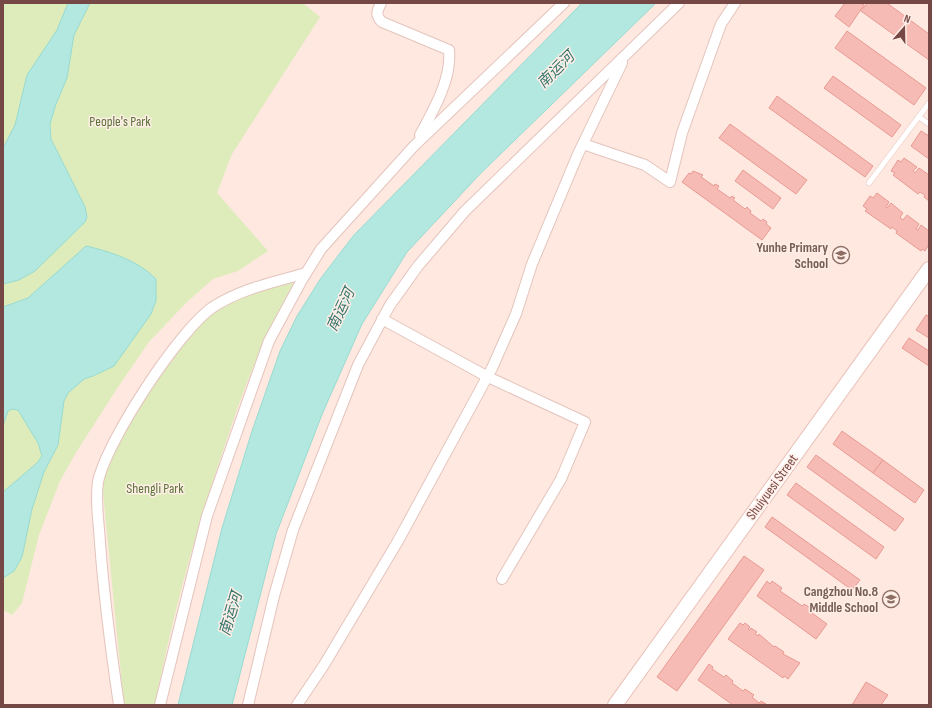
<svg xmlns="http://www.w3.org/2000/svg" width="932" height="708" font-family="'Sofia Sans Condensed','Noto Sans SC',sans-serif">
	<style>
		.green { fill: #deecbc }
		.water { fill: #b2e8e0; stroke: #97dbd1 }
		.building { fill: #f5bbb4; stroke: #e99a93 }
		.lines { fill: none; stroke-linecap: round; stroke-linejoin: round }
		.lane-casing { stroke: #e4c4bd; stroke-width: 6 }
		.street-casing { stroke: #e4c4bd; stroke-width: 12 }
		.secondary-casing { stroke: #eac2ba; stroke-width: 16 }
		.lane { stroke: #fff; stroke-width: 5 }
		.street { stroke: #fff; stroke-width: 10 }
		.secondary { stroke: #fff; stroke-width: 14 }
		.labels { text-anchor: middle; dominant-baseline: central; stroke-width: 3; stroke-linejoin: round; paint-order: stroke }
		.park-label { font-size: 14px; fill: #597137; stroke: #ffeee7 }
		.education-label { font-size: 14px; font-weight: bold; fill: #785e54; stroke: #ffeee7; text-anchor: end }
		.street-label { font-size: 14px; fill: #764845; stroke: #ffeee7 }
		.water-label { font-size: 15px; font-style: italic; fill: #35766d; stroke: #ffeee7 }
	</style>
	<rect width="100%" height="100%" fill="#fee8df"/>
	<g class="green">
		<path d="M 3,3 L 303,3 L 320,17 L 232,154 L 217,193 L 268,251 L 238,271 L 213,279 L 186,303 L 149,342 L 118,387 L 77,451 L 60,481 L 39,535 L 22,603 L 12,615 L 3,610 Z"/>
		<path d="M 292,281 L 294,284 C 263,337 243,390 224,448 C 195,532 172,618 155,705 L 124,705 L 103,493 L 104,474 L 134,414 L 179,349 L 204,321 L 221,308 L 250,294 Z"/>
	</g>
	<g class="water">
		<path d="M 68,3 L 90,3 L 74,35 L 67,78 L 56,104 L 50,124 L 51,139 L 85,207 L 87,217 L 85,222 L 35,271 L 19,280 L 3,284 L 3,148 L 15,125 L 27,75 L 57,30 Z"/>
		<path d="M 582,3 L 656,3 L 480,174 L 407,252 L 362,324 L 323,412 L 276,534 L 232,705 L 178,705 L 222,528 L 252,431 L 280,351 L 297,316 L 321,278 L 354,235 Z"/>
		<path d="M 86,246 C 111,252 137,260 156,279 L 156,301 L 151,314 L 114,366 L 93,376 L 84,379 L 68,393 L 64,401 L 58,445 L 44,472 L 32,509 L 22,557 L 14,571 L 3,578 L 3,492 L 37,463 L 42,456 L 38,443 L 18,410 L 12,409 L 8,411 L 3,426 L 3,307 L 28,298 Z"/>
	</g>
	<g class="building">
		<path d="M 845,3 L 862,3 L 864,5 L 849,27 L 835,16 Z"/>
		<path d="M 867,3 L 887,3 L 929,34 L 929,60 L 861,11 Z"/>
		<path d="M 847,31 L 926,88 L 914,105 L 835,48 Z"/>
		<path d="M 833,76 L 901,125 L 892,137 L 824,88 Z"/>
		<path d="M 777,96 L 873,166 L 865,177 L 769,108 Z"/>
		<path d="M 730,124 L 807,180 L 796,194 L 719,138 Z"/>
		<path d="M 921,131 L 929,136 L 929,159 L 911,146 Z"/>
		<path d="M 904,158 L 917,167 L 913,171 L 915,173 L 919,168 L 929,175 L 929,201 L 924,197 L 925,195 L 920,192 L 918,194 L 893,175 L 895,173 L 891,171 L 898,160 L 901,162 Z"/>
		<path d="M 743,170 L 781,198 L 773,209 L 735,181 Z"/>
		<path d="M 693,171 L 703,175 L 701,177 L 714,186 L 715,184 L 719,186 L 717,189 L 730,198 L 732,196 L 735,198 L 733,200 L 745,209 L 747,207 L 751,211 L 750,213 L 761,221 L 763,219 L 767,222 L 766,224 L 771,228 L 762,240 L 682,182 L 689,173 L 691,174 Z"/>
		<path d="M 877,193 L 889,202 L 886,207 L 887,208 L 891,203 L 903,213 L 900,217 L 903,220 L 907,215 L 919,224 L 916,229 L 918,230 L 921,225 L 929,231 L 929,244 L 925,251 L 922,249 L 921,251 L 896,233 L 897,231 L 892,227 L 891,229 L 865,211 L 867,209 L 863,206 L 870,196 L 873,198 Z"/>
		<path d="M 926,315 L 929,316 L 929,338 L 916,330 Z"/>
		<path d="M 909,338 L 929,351 L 929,366 L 902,348 Z"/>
		<path d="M 842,431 L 883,460 L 873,473 L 833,444 Z"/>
		<path d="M 816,455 L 904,519 L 895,531 L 807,467 Z"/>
		<path d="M 883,460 L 924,490 L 915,503 L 873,473 Z"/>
		<path d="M 796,483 L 884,547 L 876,559 L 787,495 Z"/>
		<path d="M 772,517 L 860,580 L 852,590 L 765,527 Z"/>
		<path d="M 744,556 L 764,570 L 677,691 L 657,677 Z"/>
		<path d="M 767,581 L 770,584 L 772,581 L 782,588 L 780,591 L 802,606 L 804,604 L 814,610 L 812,613 L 827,624 L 816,639 L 757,596 Z"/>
		<path d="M 740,623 L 743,625 L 745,623 L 750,627 L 748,629 L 750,630 L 751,628 L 757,632 L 755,634 L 758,636 L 759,634 L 774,647 L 775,646 L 784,652 L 783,654 L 800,663 L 788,679 L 784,676 L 783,678 L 728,639 Z"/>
		<path d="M 709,664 L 713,667 L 712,669 L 724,677 L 726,675 L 733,681 L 732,683 L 743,691 L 745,689 L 754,695 L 752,697 L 759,703 L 761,701 L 766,704 L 733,705 L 698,680 Z"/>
		<path d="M 866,682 L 888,695 L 881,705 L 852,705 Z"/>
	</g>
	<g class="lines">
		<g class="lane-casing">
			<g id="lane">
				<path d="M 919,117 L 929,124"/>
				<path d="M 869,183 L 929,103"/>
			</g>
		</g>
		<g class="street-casing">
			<g id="street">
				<path d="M 381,3 C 377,11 375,15 382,22 L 449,50 C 452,79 433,111 420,135"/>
				<path d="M 583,144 L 645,165 L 670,182 L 682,133 L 716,38 L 721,24 L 735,3"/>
				<path d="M 382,319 L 488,377 L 585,422 L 561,479 L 502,579"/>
				<path d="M 119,705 C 111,651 104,597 100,543 C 99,523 95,502 98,482 C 106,442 179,330 213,307 C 240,289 275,282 306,273"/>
				<path d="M 160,705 L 207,516 L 269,341 L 303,278 L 321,249 L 414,146 L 564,3"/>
				<path d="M 248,705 L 274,596 L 293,530 L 358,365 L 390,305 L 418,266 L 465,211 L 679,3"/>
				<path d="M 297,705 L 324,665 L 398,541 L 492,368 L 516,314 L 532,264 L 578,154 L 622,63"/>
			</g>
		</g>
		<g class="secondary-casing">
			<path id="secondary" d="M 615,705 L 929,269"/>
		</g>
		<use href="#lane" class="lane"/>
		<use href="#street" class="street"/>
		<use href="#secondary" class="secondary"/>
	</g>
	<defs>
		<g id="school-ring" transform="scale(0.9)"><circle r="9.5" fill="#ffeee7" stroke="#8d6e63" stroke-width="1.5"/><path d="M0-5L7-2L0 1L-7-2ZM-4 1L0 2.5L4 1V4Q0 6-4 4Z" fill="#8d6e63"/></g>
	</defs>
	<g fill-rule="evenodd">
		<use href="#school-ring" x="841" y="255"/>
		<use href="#school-ring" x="891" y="599"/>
	</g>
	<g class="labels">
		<g class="park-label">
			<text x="120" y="121">People's Park</text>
			<text x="155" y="488">Shengli Park</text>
		</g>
		<g class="education-label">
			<text x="828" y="247">Yunhe Primary<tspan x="828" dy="16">School</tspan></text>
			<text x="878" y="591">Cangzhou No.8<tspan x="878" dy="16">Middle School</tspan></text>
		</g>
		<g class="street-label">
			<text transform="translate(772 487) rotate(-54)">Shuiyuesi Street</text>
		</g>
		<g class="water-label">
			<text transform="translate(556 70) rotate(-45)">南运河</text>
			<text transform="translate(341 310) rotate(-65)">南运河</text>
			<text transform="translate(231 614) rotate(-73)">南运河</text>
		</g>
	</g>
	<rect width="932" height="708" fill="none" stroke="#764845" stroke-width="8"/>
	<g transform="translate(904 28) rotate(20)" stroke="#ffeee7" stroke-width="3" paint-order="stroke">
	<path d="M0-3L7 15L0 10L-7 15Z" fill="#764845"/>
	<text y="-6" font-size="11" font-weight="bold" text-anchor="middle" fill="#764845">N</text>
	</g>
</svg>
